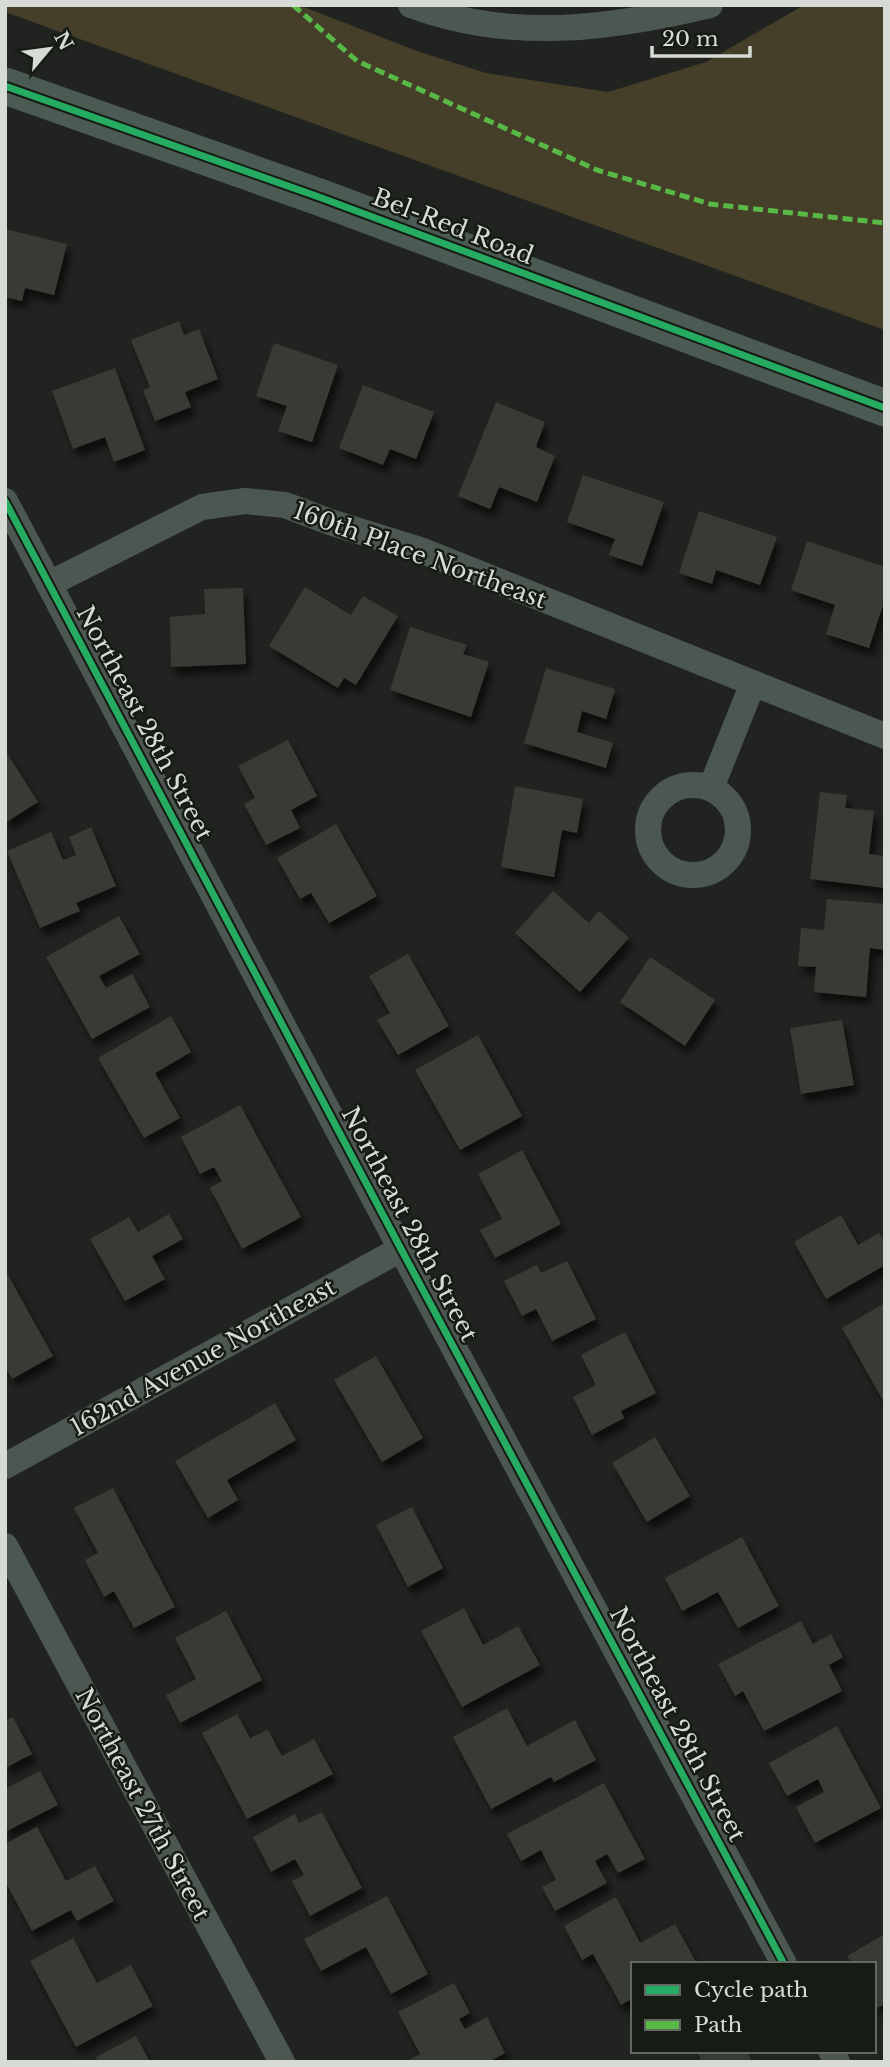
<svg xmlns="http://www.w3.org/2000/svg" width="890" height="2067" font-family="'Libre Baskerville',serif">
	<style>
		.green { fill: #453f2a }
		.building { fill: #393b34; filter: url(#shadow) }
		.lines { fill: none; stroke-linecap: round; stroke-linejoin: round }
		.street { stroke: #4c5751; stroke-width: 26 }
		.secondary { stroke: #4b5a53; stroke-width: 37 }
		.quiet { stroke: #58b947; stroke-width: 5; stroke-dasharray: 10 5; stroke-linecap: butt }
		.cycleway-casing { stroke: #161b14; stroke-width: 11 }
		.cycleway { stroke: #26ab63; stroke-width: 7 }
		.labels { text-anchor: middle; dominant-baseline: central; stroke-width: 5; stroke-linejoin: round; paint-order: stroke }
		.street-label { font-size: 24px; fill: #d7dbd6; stroke: #161b14 }
	</style>
	<defs>
		<filter id="shadow"><feDropShadow dx="4.5" dy="8" stdDeviation="3.5" flood-color="#0009"/></filter>
	</defs>
	<rect width="100%" height="100%" fill="#20231f"/>
	<path class="green" d="M 5,5 L 299,5 L 417,51 L 486,73 L 608,92 L 706,62 L 804,5 L 885,5 L 885,330 L 5,12 Z"/>
	<g class="building">
		<path d="M 5,229 L 67,244 L 54,295 L 25,288 L 22,301 L 5,297 Z"/>
		<path d="M 179,321 L 184,335 L 199,329 L 218,379 L 185,392 L 191,407 L 155,421 L 143,390 L 150,387 L 131,340 Z"/>
		<path d="M 274,343 L 338,365 L 312,442 L 278,431 L 287,406 L 256,396 Z"/>
		<path d="M 115,368 L 145,450 L 114,462 L 105,437 L 73,449 L 52,391 Z"/>
		<path d="M 363,385 L 434,412 L 416,459 L 390,449 L 383,465 L 339,448 Z"/>
		<path d="M 496,402 L 545,422 L 536,447 L 555,456 L 537,502 L 499,487 L 490,509 L 458,496 Z"/>
		<path d="M 583,475 L 664,502 L 642,566 L 609,555 L 615,539 L 567,522 Z"/>
		<path d="M 699,511 L 777,537 L 760,585 L 716,570 L 712,584 L 679,573 Z"/>
		<path d="M 807,541 L 885,567 L 885,599 L 869,648 L 826,634 L 835,605 L 791,590 Z"/>
		<path d="M 305,587 L 351,615 L 363,596 L 398,616 L 356,685 L 344,678 L 338,688 L 269,646 Z"/>
		<path d="M 243,588 L 246,664 L 171,667 L 170,617 L 205,614 L 204,589 Z"/>
		<path d="M 410,627 L 467,645 L 463,654 L 489,662 L 471,717 L 390,690 Z"/>
		<path d="M 546,668 L 615,689 L 606,719 L 582,711 L 577,732 L 613,743 L 606,768 L 524,743 Z"/>
		<path d="M 288,740 L 317,796 L 291,810 L 300,828 L 266,845 L 244,804 L 255,798 L 238,766 Z"/>
		<path d="M 5,750 L 38,802 L 5,823 Z"/>
		<path d="M 515,786 L 583,799 L 577,833 L 562,830 L 554,877 L 501,867 Z"/>
		<path d="M 820,792 L 847,795 L 845,808 L 874,811 L 869,854 L 885,856 L 885,888 L 810,879 Z"/>
		<path d="M 336,824 L 377,896 L 329,923 L 311,893 L 300,899 L 277,858 Z"/>
		<path d="M 91,827 L 116,886 L 76,903 L 80,911 L 40,928 L 7,851 L 51,832 L 63,860 L 76,855 L 69,837 Z"/>
		<path d="M 553,891 L 589,923 L 599,911 L 629,938 L 580,992 L 515,933 Z"/>
		<path d="M 827,899 L 885,904 L 885,950 L 870,948 L 866,997 L 814,992 L 816,967 L 798,966 L 801,928 L 824,930 Z"/>
		<path d="M 119,916 L 140,954 L 99,976 L 106,988 L 132,974 L 150,1007 L 92,1039 L 46,957 Z"/>
		<path d="M 408,954 L 449,1026 L 398,1055 L 377,1020 L 390,1013 L 369,976 Z"/>
		<path d="M 650,957 L 715,1000 L 685,1046 L 620,1002 Z"/>
		<path d="M 171,1016 L 191,1052 L 155,1073 L 180,1118 L 144,1138 L 98,1058 Z"/>
		<path d="M 842,1020 L 854,1085 L 801,1094 L 790,1028 Z"/>
		<path d="M 478,1035 L 522,1116 L 460,1150 L 415,1070 Z"/>
		<path d="M 240,1105 L 301,1217 L 242,1249 L 210,1188 L 222,1181 L 214,1167 L 200,1174 L 181,1137 Z"/>
		<path d="M 522,1150 L 561,1224 L 495,1258 L 480,1230 L 502,1219 L 478,1174 Z"/>
		<path d="M 169,1214 L 183,1239 L 152,1256 L 165,1279 L 125,1301 L 90,1239 L 129,1217 L 138,1232 Z"/>
		<path d="M 841,1215 L 858,1245 L 879,1233 L 885,1242 L 885,1265 L 826,1299 L 794,1242 Z"/>
		<path d="M 567,1261 L 596,1319 L 552,1341 L 536,1309 L 522,1316 L 504,1281 L 537,1265 L 541,1273 Z"/>
		<path d="M 5,1270 L 53,1356 L 12,1379 L 5,1366 Z"/>
		<path d="M 885,1303 L 885,1404 L 842,1328 Z"/>
		<path d="M 625,1332 L 656,1393 L 621,1411 L 624,1418 L 592,1435 L 573,1397 L 596,1385 L 581,1355 Z"/>
		<path d="M 376,1356 L 423,1438 L 382,1462 L 334,1380 Z"/>
		<path d="M 275,1403 L 296,1440 L 227,1480 L 238,1500 L 208,1518 L 175,1461 Z"/>
		<path d="M 655,1437 L 690,1496 L 647,1522 L 612,1463 Z"/>
		<path d="M 113,1488 L 175,1607 L 134,1628 L 114,1591 L 104,1597 L 85,1560 L 98,1553 L 74,1508 Z"/>
		<path d="M 412,1507 L 443,1568 L 408,1587 L 376,1525 Z"/>
		<path d="M 742,1537 L 779,1606 L 738,1628 L 718,1592 L 682,1611 L 665,1578 Z"/>
		<path d="M 464,1608 L 483,1645 L 518,1626 L 540,1665 L 462,1707 L 421,1631 Z"/>
		<path d="M 226,1611 L 262,1680 L 180,1723 L 166,1695 L 196,1679 L 175,1638 Z"/>
		<path d="M 801,1621 L 813,1644 L 831,1634 L 843,1657 L 829,1665 L 842,1691 L 764,1731 L 743,1691 L 735,1696 L 718,1664 Z"/>
		<path d="M 507,1708 L 527,1746 L 575,1720 L 596,1760 L 554,1782 L 551,1777 L 491,1809 L 453,1737 Z"/>
		<path d="M 237,1714 L 250,1738 L 268,1730 L 282,1756 L 314,1739 L 333,1774 L 247,1819 L 202,1733 Z"/>
		<path d="M 13,1717 L 32,1754 L 5,1768 L 5,1721 Z"/>
		<path d="M 837,1726 L 881,1808 L 815,1843 L 796,1807 L 824,1792 L 818,1779 L 787,1796 L 769,1763 Z"/>
		<path d="M 40,1771 L 58,1805 L 5,1832 L 5,1789 Z"/>
		<path d="M 604,1783 L 645,1859 L 618,1873 L 607,1854 L 595,1861 L 607,1883 L 555,1911 L 542,1887 L 556,1880 L 541,1850 L 521,1861 L 507,1834 Z"/>
		<path d="M 322,1812 L 362,1888 L 310,1916 L 292,1881 L 304,1875 L 295,1859 L 271,1872 L 253,1837 L 295,1814 L 299,1823 Z"/>
		<path d="M 37,1827 L 66,1881 L 95,1866 L 114,1901 L 77,1921 L 71,1910 L 32,1931 L 5,1881 L 5,1844 Z"/>
		<path d="M 387,1896 L 428,1974 L 391,1994 L 366,1947 L 321,1971 L 304,1939 Z"/>
		<path d="M 616,1897 L 640,1943 L 675,1924 L 697,1964 L 633,1964 L 633,1998 L 621,2005 L 593,1954 L 582,1960 L 564,1926 Z"/>
		<path d="M 885,1934 L 885,2004 L 877,2008 L 874,2003 L 874,1964 L 852,1964 L 847,1956 Z"/>
		<path d="M 73,1938 L 97,1983 L 131,1965 L 153,2006 L 76,2047 L 30,1961 Z"/>
		<path d="M 454,1983 L 470,2013 L 459,2019 L 465,2029 L 487,2017 L 505,2053 L 489,2062 L 405,2062 L 420,2054 L 398,2012 Z"/>
		<path d="M 136,2036 L 150,2062 L 98,2062 L 96,2057 Z"/>
		<path d="M 697,2051 L 747,2051 L 752,2062 L 702,2062 Z"/>
	</g>
	<g class="lines">
		<g class="street">
			<path d="M 411,5 C 511,42 609,29 710,5"/>
			<path d="M 5,501 L 401,1249 L 784,1964"/>
			<path d="M 49,584 L 202,507 L 245,501 L 285,505 L 330,522 L 423,551 L 885,736"/>
			<circle cx="693" cy="830" r="45"/>
			<path d="M 711,788 L 753,683"/>
			<path d="M 5,1466 L 401,1249"/>
			<path d="M 5,1546 L 282,2062"/>
			<path d="M 831,2051 L 837,2062"/>
		</g>
		<path class="secondary" d="M 5,86 L 319,197 L 885,408"/>
		<path class="quiet" d="M 293,5 L 357,61 L 597,170 L 710,204 L 885,223"/>
		<g class="cycleway-casing">
			<g id="cycleway">
				<path d="M 5,86 L 319,197 L 885,408"/>
				<path d="M 5,501 L 401,1249 L 784,1964"/>
			</g>
		</g>
		<use href="#cycleway" class="cycleway"/>
	</g>
	<g class="labels">
		<g class="street-label">
			<text transform="translate(453 226) rotate(21)">Bel-Red Road</text>
			<text transform="translate(420 555) rotate(20)">160th Place Northeast</text>
			<text transform="translate(145 723) rotate(62)">Northeast 28th Street</text>
			<text transform="translate(410 1224) rotate(62)">Northeast 28th Street</text>
			<text transform="translate(203 1357) rotate(-29)">162nd Avenue Northeast</text>
			<text transform="translate(678 1724) rotate(62)">Northeast 28th Street</text>
			<text transform="translate(143 1804) rotate(62)">Northeast 27th Street</text>
		</g>
	</g>
	<rect width="890" height="2067" fill="none" stroke="#d7dbd6" stroke-width="14"/>
	<rect x="631" y="1962" width="245" height="91" fill="#161b14" stroke="#636862" stroke-width="2"/>
	<rect x="645" y="1985" width="35" height="10" fill="#26ab63" stroke="#636862" stroke-width="2"/>
	<text x="694" y="1997" font-size="21" fill="#d7dbd6">Cycle path</text>
	<rect x="645" y="2020" width="35" height="10" fill="#58b947" stroke="#636862" stroke-width="2"/>
	<text x="694" y="2032" font-size="21" fill="#d7dbd6">Path</text>
	<g transform="translate(49 49) rotate(61)" stroke="#161b14" stroke-width="5" paint-order="stroke">
	<path d="M0-5L12 26L0 18L-12 26Z" fill="#d7dbd6"/>
	<text y="-10" font-size="19" font-weight="bold" text-anchor="middle" fill="#d7dbd6">N</text>
	</g>
	<path d="M652 46v10h98v-10" fill="none" stroke="#d7dbd6" stroke-width="3.5"/>
	<text x="662" y="46" font-size="21" fill="#d7dbd6" stroke="#161b14" stroke-width="5" paint-order="stroke">20 m</text>
</svg>
